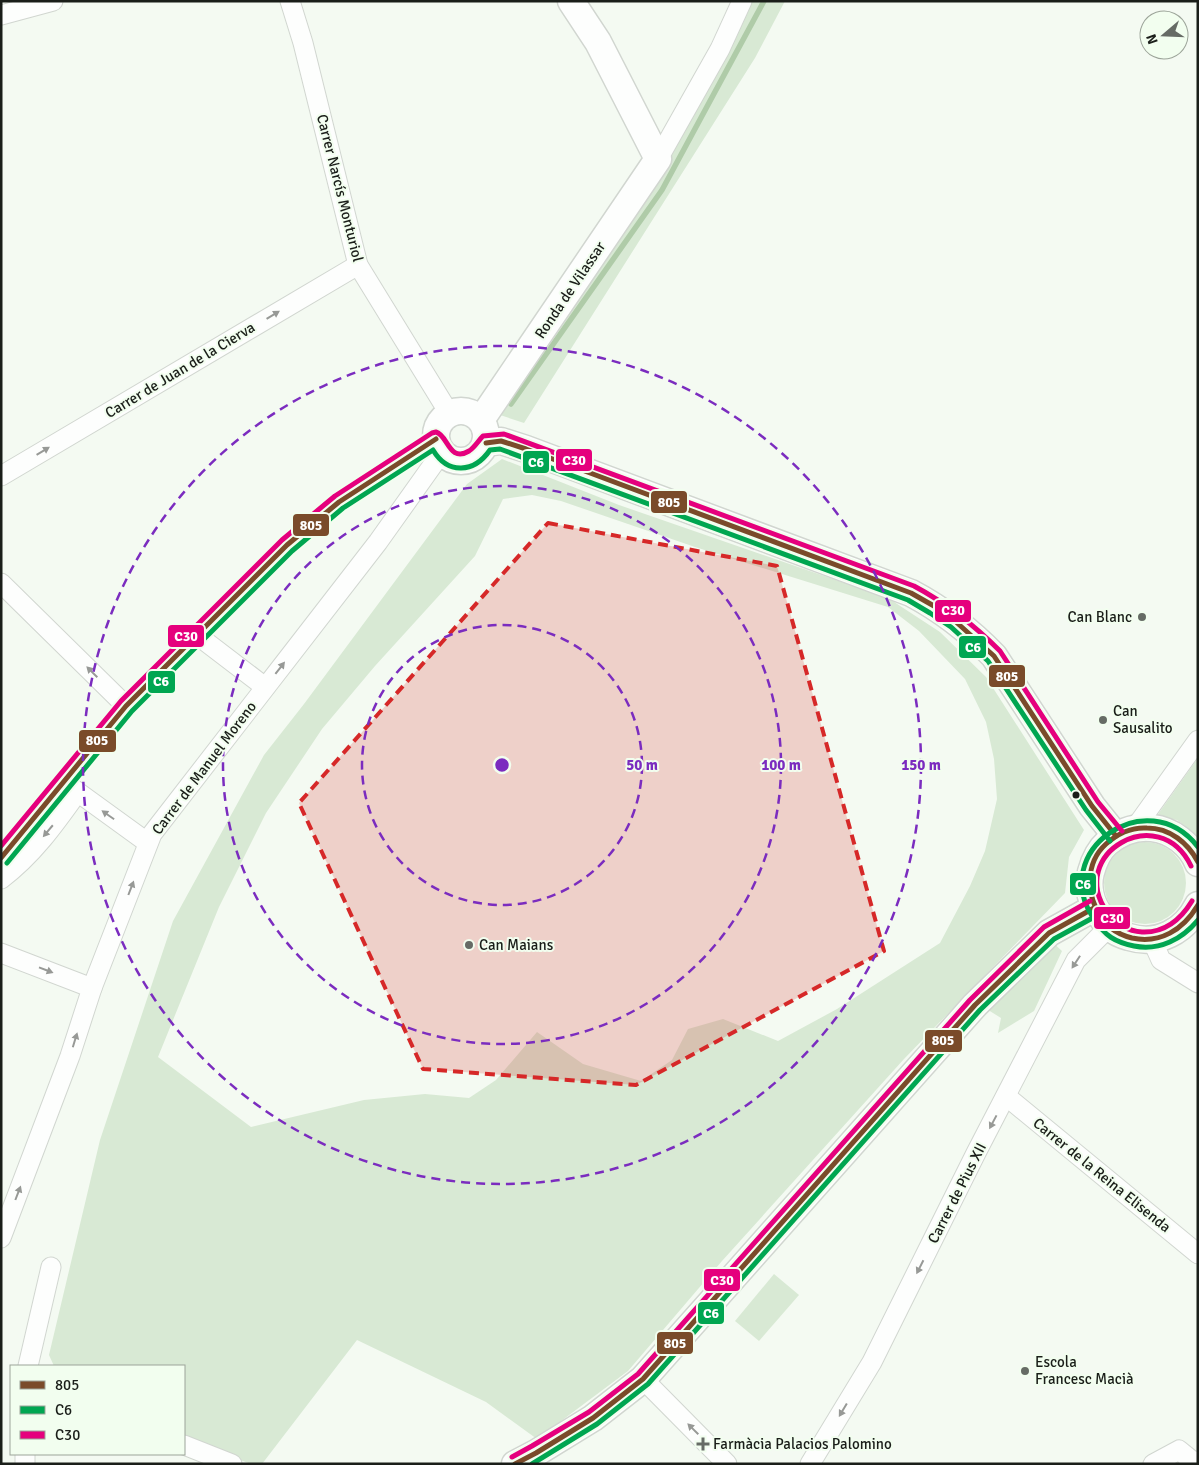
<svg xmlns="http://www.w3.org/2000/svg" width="1199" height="1465" font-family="Signika,sans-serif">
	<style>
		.green { fill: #d8e9d4; fill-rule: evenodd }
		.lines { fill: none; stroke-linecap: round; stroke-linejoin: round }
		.stream { stroke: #afcba8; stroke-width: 5.5 }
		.street-casing { stroke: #d1d6d0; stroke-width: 21 }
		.secondary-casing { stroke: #d1d6d0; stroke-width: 29 }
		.street { stroke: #fdfefd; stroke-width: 19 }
		.secondary { stroke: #fdfefd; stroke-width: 26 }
		.bus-1-casing { stroke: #f2feef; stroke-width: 9 }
		.bus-2-casing { stroke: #f2feef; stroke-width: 9 }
		.bus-3-casing { stroke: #f2feef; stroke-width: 9 }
		.bus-1 { stroke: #7a4b2a; stroke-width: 5 }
		.bus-2 { stroke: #00a651; stroke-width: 5 }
		.bus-3 { stroke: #e5007d; stroke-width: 5 }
		.oneway { fill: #979996 }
		.marked { fill: #d62828; fill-opacity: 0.2; stroke: #d62828; stroke-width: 4; stroke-dasharray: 10 6; stroke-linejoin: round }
		.ring { fill: none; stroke: #7b2cbf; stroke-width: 2.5; stroke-dasharray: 9 6 }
		.poi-dot { fill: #666b65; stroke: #f2feef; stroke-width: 2 }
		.bus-dot { fill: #1a1e19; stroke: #f2feef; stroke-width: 2 }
		.labels { text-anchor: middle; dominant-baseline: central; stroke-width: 4; stroke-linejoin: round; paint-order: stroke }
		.street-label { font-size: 15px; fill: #1a1e19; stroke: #f2feef }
		.poi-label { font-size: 15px; fill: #1a1e19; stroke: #f2feef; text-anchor: start }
		.centre { fill: #7b2cbf; stroke: #f2feef; stroke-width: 2.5 }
		.ring-label { font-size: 15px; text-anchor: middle; font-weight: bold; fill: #7b2cbf; stroke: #f2feef; stroke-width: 4; stroke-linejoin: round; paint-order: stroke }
		.line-badge { stroke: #f2feef; stroke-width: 2 }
		.badge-label { font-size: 14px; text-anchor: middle; font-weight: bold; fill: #fff }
	</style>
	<rect width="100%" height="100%" fill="#f4faf2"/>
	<g class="green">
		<path d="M 752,1 L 785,1 L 755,58 L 524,423 L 494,413 L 662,169 Z"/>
		<path d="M 502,459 L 619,505 L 888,598 L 940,632 L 986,677 L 1084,830 L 1069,857 L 1065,893 L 904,1059 L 722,1261 L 628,1371 L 537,1439 L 486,1402 L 357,1340 L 262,1464 L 251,1464 L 184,1439 L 184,1366 L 54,1366 L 49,1355 L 100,1140 L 173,921 L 264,755 L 304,704 L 467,484 ZM 532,495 L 561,501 L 695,547 L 888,607 L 919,631 L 965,679 L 986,722 L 994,759 L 997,799 L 985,851 L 970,886 L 940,943 L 837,1009 L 778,1041 L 723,1019 L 688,1029 L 672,1060 L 641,1081 L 583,1064 L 537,1032 L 496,1080 L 469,1098 L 425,1094 L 364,1100 L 251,1127 L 158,1057 L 219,907 L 266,813 L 322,729 L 375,666 L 475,556 L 503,499 Z"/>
		<path d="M 1198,758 L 1198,839 L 1192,831 L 1177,820 L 1156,817 Z"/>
		<circle cx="1145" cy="883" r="41"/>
		<path d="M 1050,940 L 1062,951 L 1034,1011 L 998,1033 L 1001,1018 L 985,1008 Z"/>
		<path d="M 774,1274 L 799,1295 L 759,1341 L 735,1321 Z"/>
	</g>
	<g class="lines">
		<path class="stream" d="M 511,404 L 662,190 L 764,1"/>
		<g class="street-casing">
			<g id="street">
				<path d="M 290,1 L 303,43 L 358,265 L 449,413"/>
				<path d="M 1,15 L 53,1"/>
				<path d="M 658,159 L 720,49 L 742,1"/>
				<path d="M 1,476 L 358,265"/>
				<path d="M 1,583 L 126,706"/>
				<path d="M 197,635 L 265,687"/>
				<path d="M 68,785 L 148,843"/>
				<path d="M 1135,828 L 1198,740"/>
				<path d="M 1,858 L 126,706 L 287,545 L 339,502 L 436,439"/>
				<path d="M 1,879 C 32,856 55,824 77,793"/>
				<path d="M 1152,940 L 1161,960 L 1198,983"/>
				<path d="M 1,953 L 92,988"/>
				<path d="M 1006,1096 L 1198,1254"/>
				<path d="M 1,1238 L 70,1056 L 92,988 L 152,834 L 378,542 L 442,452"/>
				<path d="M 28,1366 L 51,1267"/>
				<path d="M 643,1379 L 727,1464"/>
				<path d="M 184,1445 L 232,1464"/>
				<path d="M 25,1454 L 25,1464"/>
				<path d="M 810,1464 L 872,1362 L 976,1153 L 1076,960 L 1109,927"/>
				<path d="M 1153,1464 L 1179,1450 L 1196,1464 L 1198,1461"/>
			</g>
		</g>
		<g class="secondary-casing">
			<g id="secondary">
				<circle cx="461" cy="436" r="25"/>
				<path d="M 481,420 L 658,159 L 598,42 L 571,1"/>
				<path d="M 486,443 L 501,441 L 526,449 L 911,593 C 943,610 969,630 994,656 L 1092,806 L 1116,836"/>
				<path d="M 1198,863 C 1191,845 1172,830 1152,828 C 1135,826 1120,832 1107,843 C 1098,851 1094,861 1091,872 C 1087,887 1091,903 1100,915 C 1103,919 1106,924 1109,927 C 1115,932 1122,935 1129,937 C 1158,946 1185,931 1198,905"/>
				<path d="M 515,1464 L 536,1453 L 593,1418 L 643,1379 L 975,1005 L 1049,933 L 1094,908"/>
			</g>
		</g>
		<use href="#street" class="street"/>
		<use href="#secondary" class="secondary"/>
		<g class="bus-1-casing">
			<g id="bus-1">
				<path d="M 486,443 L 501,441 L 526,449 L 911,593 L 934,606 L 955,621 L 994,656 L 1092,806 L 1116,836"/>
				<path d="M 1,858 L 126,706 L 287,545 L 339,502 L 436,439"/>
				<path d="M 1198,862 C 1188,843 1170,828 1147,828 C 1132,827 1117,834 1106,844 C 1085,863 1086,895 1101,917 C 1104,921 1107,925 1111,928 C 1117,933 1124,936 1132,938 C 1160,944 1183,930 1198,905"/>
				<path d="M 515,1464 L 536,1453 L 593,1418 L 643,1379 L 975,1005 L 1049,933 L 1094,908"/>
			</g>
		</g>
		<g class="bus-2-casing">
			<g id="bus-2">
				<path d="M 1198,847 C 1147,781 1047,852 1094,919 C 1105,936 1115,942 1134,946 C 1160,951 1182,939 1198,920"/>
				<path d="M 7,863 L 132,711 L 292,551 L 343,508 L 433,450 C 448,475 474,473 490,450 L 500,449 L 908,600 L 930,613 L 951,627 L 988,661 L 1086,810 L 1110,841"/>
				<path d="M 532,1464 L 597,1424 L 648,1384 L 980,1010 L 1054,939 L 1098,915"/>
			</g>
		</g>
		<g class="bus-3-casing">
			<g id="bus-3">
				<path d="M 1,846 L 121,701 L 282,540 L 335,496 L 432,433 L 436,432 C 448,435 449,463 469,451 C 475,447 478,441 483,436 L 504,434 L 914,586 C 946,603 974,625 1000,651 L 1098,802 L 1122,831"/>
				<path d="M 1191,866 C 1159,800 1066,854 1107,912 C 1116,924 1127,931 1142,932 C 1165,933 1181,919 1192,901"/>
				<path d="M 512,1457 L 532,1446 L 589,1412 L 638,1374 L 970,1000 L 1044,927 L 1090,901"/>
			</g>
		</g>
		<use href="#bus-1" class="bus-1"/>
		<use href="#bus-2" class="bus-2"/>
		<use href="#bus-3" class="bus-3"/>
	</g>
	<defs><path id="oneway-solid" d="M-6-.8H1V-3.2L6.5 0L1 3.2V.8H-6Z" transform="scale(1.25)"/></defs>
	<g class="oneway">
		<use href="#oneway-solid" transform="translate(273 315) rotate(-31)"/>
		<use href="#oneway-solid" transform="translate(43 451) rotate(-31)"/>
		<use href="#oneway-solid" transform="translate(280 668) rotate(-52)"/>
		<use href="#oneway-solid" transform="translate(92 672) rotate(-135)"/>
		<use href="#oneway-solid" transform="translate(108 815) rotate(-145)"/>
		<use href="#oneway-solid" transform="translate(48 831) rotate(130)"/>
		<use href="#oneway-solid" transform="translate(131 888) rotate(-69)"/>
		<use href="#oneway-solid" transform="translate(1076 962) rotate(123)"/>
		<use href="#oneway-solid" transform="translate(46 970) rotate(21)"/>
		<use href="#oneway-solid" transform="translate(75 1040) rotate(-73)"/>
		<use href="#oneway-solid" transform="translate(993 1122) rotate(118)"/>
		<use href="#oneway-solid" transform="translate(18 1193) rotate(-69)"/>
		<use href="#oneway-solid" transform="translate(920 1267) rotate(117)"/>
		<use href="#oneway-solid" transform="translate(843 1410) rotate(121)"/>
		<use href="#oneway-solid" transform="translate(693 1429) rotate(-135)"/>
	</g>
	<path class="marked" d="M 548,523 L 777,566 L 884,951 L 636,1085 L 423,1069 L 299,803 Z"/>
	<g class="ring">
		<circle cx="502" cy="765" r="140"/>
		<circle cx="502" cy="765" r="279"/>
		<circle cx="502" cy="765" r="419"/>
	</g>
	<g class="poi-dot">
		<circle cx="1142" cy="617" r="5"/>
		<circle cx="1103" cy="720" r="5"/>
		<circle cx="469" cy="945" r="5"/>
		<circle cx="1025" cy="1371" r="5"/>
		<path d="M700.5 1436.5h5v5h5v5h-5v5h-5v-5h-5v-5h5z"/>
	</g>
	<circle class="bus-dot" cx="1076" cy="795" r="4.5"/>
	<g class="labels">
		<g class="street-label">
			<text transform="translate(340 188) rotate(76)">Carrer Narcís Monturiol</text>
			<text transform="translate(570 290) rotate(-56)">Ronda de Vilassar</text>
			<text transform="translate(180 370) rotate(-31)">Carrer de Juan de la Cierva</text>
			<text transform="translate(204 768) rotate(-53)">Carrer de Manuel Moreno</text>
			<text transform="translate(1102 1175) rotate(39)">Carrer de la Reina Elisenda</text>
			<text transform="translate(957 1193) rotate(-63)">Carrer de Pius XII</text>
		</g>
		<g class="poi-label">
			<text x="1132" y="617" text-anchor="end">Can Blanc</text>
			<text x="1113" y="711">Can<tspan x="1113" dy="17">Sausalito</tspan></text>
			<text x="479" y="945">Can Maians</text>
			<text x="1035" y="1362">Escola<tspan x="1035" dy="17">Francesc Macià</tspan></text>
			<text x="713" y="1444">Farmàcia Palacios Palomino</text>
		</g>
	</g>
	<circle cx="502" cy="765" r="8" class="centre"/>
	<g class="ring-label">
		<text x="642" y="770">50 m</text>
		<text x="781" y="770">100 m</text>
		<text x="921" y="770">150 m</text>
	</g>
	<g class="line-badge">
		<rect x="555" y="448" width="38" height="24" rx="5" fill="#e5007d"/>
		<rect x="522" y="450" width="28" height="24" rx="5" fill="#00a651"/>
		<rect x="650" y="490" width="38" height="24" rx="5" fill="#7a4b2a"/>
		<rect x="292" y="513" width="38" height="24" rx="5" fill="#7a4b2a"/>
		<rect x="934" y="599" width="38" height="24" rx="5" fill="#e5007d"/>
		<rect x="167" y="624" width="38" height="24" rx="5" fill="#e5007d"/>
		<rect x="958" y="635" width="29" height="24" rx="5" fill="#00a651"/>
		<rect x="988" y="664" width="38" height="24" rx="5" fill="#7a4b2a"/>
		<rect x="147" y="670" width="29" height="24" rx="5" fill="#00a651"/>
		<rect x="78" y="729" width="39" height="24" rx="5" fill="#7a4b2a"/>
		<rect x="1069" y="872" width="28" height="24" rx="5" fill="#00a651"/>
		<rect x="1093" y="906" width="38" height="24" rx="5" fill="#e5007d"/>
		<rect x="924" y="1029" width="39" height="24" rx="5" fill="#7a4b2a"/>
		<rect x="703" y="1268" width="38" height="24" rx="5" fill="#e5007d"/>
		<rect x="697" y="1301" width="28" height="24" rx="5" fill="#00a651"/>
		<rect x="656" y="1331" width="38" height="24" rx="5" fill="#7a4b2a"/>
	</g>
	<g class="badge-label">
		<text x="574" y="465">C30</text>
		<text x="536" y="467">C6</text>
		<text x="669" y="507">805</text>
		<text x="311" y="530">805</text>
		<text x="953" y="615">C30</text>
		<text x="186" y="641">C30</text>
		<text x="973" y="652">C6</text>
		<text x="1007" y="681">805</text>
		<text x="161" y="686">C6</text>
		<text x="97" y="745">805</text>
		<text x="1083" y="889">C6</text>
		<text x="1112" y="923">C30</text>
		<text x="943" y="1045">805</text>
		<text x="722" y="1285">C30</text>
		<text x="711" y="1318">C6</text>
		<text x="675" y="1348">805</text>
	</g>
	<rect width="1199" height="1465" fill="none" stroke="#1a1e19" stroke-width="5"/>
	<rect x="10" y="1365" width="175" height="90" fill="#f2feef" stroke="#9ca499"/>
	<rect x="20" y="1381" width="25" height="8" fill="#7a4b2a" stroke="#9ca499"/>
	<text x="55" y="1390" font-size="15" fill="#1a1e19">805</text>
	<rect x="20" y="1406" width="25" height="8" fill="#00a651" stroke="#9ca499"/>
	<text x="55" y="1415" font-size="15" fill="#1a1e19">C6</text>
	<rect x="20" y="1431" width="25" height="8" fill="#e5007d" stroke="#9ca499"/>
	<text x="55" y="1440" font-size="15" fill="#1a1e19">C30</text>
	<g transform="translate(1164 35) rotate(251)"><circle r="24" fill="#f2feef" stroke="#9ca499"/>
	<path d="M0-4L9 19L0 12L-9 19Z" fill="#666b65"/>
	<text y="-8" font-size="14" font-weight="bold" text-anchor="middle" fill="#1a1e19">N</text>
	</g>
</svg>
